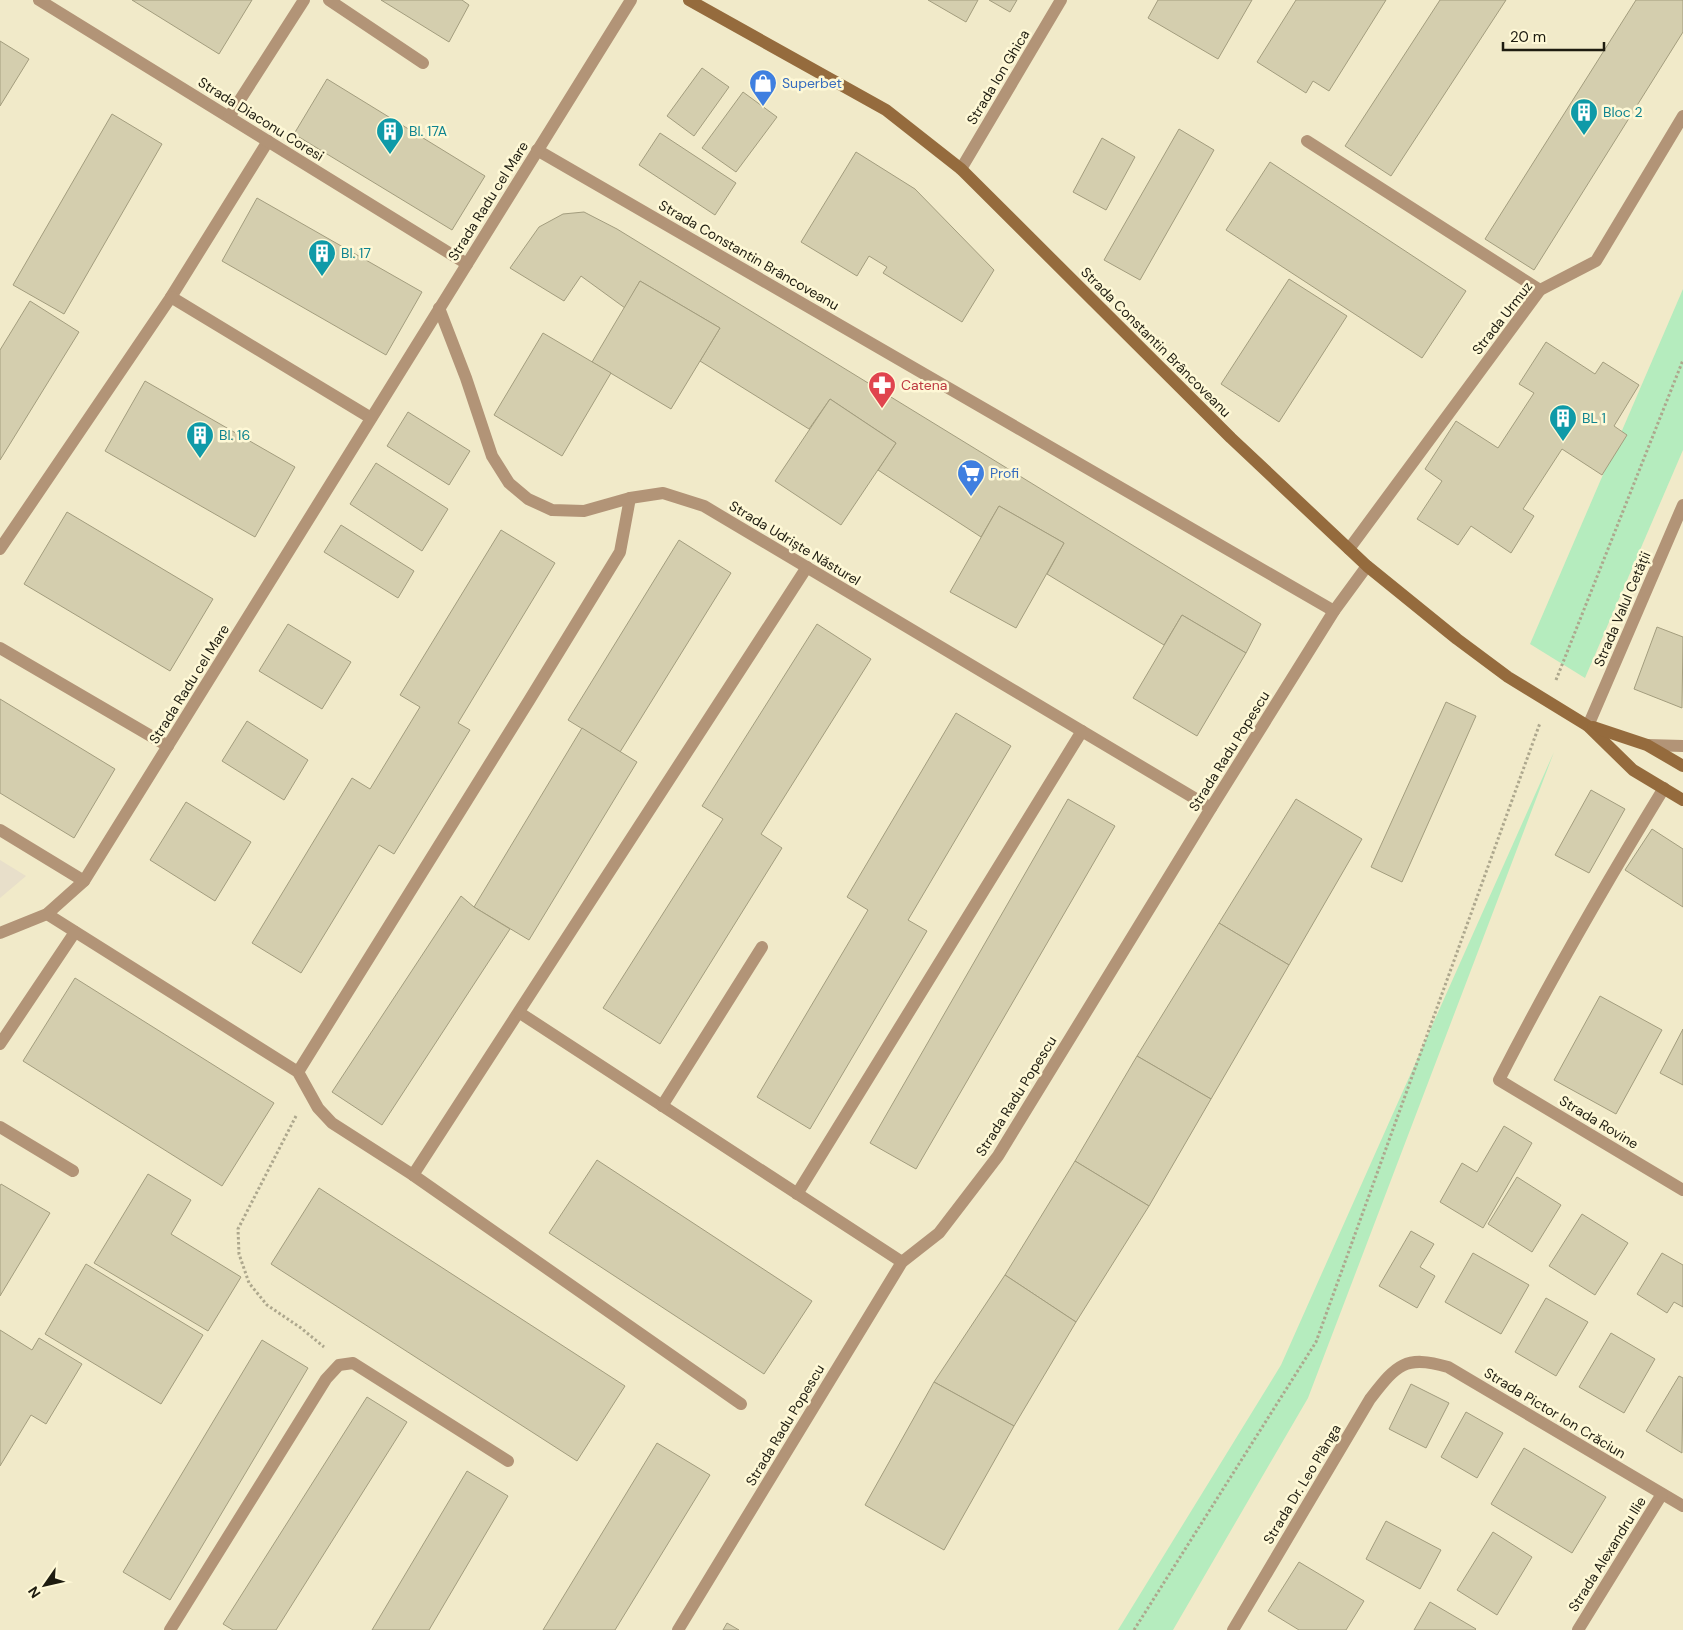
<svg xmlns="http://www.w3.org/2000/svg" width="1683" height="1630" font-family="'DM Sans',sans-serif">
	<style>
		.education { fill: #e8dfca }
		.green { fill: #b5ecbe }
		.building { fill: #d4ceae; stroke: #a39d7e }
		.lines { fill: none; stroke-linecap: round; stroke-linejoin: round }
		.path { stroke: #ada78d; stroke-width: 3; stroke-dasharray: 2.5 2.5; stroke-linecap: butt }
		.service { stroke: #b29477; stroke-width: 12 }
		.minor { stroke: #b29477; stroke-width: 12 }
		.secondary { stroke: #956b3d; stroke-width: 12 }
		.labels { text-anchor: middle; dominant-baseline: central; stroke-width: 5; stroke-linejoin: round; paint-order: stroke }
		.street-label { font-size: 14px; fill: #1e1c10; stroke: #fef8d6 }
		.shop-label { font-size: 14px; fill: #366cbe; stroke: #fef8d6; text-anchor: start }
		.culture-label { font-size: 14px; fill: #0d838f; stroke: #fef8d6; text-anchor: start }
		.health-label { font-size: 14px; fill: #be3a42; stroke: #fef8d6; text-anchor: start }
	</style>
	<rect width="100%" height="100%" fill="#f1eac9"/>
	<path class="education" d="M 0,860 L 26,876 L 0,898 Z"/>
	<g class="green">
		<path d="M 1683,289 L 1683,450 L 1585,678 L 1530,644 Z"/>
		<path d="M 1554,752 L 1308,1398 L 1173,1630 L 1118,1630 L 1281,1365 Z"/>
	</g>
	<g class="building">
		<path d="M 132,0 L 252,0 L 219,54 Z"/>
		<path d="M 381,0 L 462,0 L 469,5 L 449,42 Z"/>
		<path d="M 928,0 L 978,0 L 966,22 Z"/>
		<path d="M 989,0 L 1017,0 L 1010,12 Z"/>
		<path d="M 1158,0 L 1252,0 L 1218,59 L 1148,18 Z"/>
		<path d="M 1296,0 L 1386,0 L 1329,91 L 1313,81 L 1306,93 L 1257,62 Z"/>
		<path d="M 1440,0 L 1506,0 L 1391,176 L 1345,146 Z"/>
		<path d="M 1636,0 L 1683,0 L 1683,32 L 1534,270 L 1485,239 Z"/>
		<path d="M 0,41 L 29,59 L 0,106 Z"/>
		<path d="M 702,68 L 729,87 L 694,136 L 667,116 Z"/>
		<path d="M 327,79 L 485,176 L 452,230 L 294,134 Z"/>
		<path d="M 743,92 L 777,117 L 736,172 L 702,148 Z"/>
		<path d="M 112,114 L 162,144 L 64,314 L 13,285 Z"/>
		<path d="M 1179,129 L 1214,150 L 1140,280 L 1104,260 Z"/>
		<path d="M 660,133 L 736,183 L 715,215 L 639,165 Z"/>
		<path d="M 1102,138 L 1135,157 L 1106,210 L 1073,192 Z"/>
		<path d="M 856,152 L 915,189 L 994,270 L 962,322 L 883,273 L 887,267 L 869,256 L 857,276 L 801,242 Z"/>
		<path d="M 1270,162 L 1466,291 L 1422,358 L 1226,230 Z"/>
		<path d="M 257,198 L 422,292 L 386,355 L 222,261 Z"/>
		<path d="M 584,212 L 617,229 L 1261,624 L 1246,653 L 1182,615 L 1164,645 L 1047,574 L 1064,543 L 999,506 L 981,537 L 878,470 L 896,443 L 830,399 L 809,429 L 700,361 L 720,328 L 640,281 L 625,308 L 581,276 L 564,301 L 510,268 L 539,227 L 563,214 Z"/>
		<path d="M 1289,279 L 1347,316 L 1279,422 L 1221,384 Z"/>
		<path d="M 640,281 L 720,328 L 671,409 L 592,362 Z"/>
		<path d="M 30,301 L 79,332 L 0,460 L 0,350 Z"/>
		<path d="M 543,333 L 611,373 L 562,456 L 494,415 Z"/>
		<path d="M 1546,342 L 1595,374 L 1603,362 L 1639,385 L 1614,426 L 1627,435 L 1602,475 L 1562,449 L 1523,509 L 1534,516 L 1511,553 L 1471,526 L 1458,545 L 1417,519 L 1442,481 L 1425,469 L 1456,421 L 1498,448 L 1534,393 L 1519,384 Z"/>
		<path d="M 145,381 L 295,467 L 255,537 L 105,451 Z"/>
		<path d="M 830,399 L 896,443 L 841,525 L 775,481 Z"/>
		<path d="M 408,412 L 470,451 L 449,485 L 387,446 Z"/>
		<path d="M 376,463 L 448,509 L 422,551 L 350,504 Z"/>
		<path d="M 999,506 L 1064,543 L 1016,628 L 950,592 Z"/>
		<path d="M 67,512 L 213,599 L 170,671 L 24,584 Z"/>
		<path d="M 341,525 L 414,571 L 398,598 L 324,552 Z"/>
		<path d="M 501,530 L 555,563 L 458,723 L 470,730 L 394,854 L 379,845 L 301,973 L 252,943 L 352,778 L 370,789 L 420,707 L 400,695 Z"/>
		<path d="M 679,540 L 731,573 L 620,752 L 568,720 Z"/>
		<path d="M 1182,615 L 1246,653 L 1197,736 L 1133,698 Z"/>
		<path d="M 288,624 L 351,662 L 322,709 L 259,671 Z"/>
		<path d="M 817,624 L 871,659 L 761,834 L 782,848 L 660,1044 L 603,1008 L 723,819 L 702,806 Z"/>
		<path d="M 1657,627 L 1683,637 L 1682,708 L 1634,689 Z"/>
		<path d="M 0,699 L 115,769 L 74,838 L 0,793 Z"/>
		<path d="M 1446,702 L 1476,716 L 1402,882 L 1371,867 Z"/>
		<path d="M 956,713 L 1011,746 L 908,920 L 927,931 L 810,1129 L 757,1097 L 868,910 L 847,897 Z"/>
		<path d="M 247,721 L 308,760 L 284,800 L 222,761 Z"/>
		<path d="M 582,728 L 637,762 L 529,940 L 474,907 Z"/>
		<path d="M 1591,790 L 1625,809 L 1589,873 L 1555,855 Z"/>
		<path d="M 1068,799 L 1115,826 L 916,1169 L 870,1143 Z"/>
		<path d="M 1296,799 L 1362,839 L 1289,965 L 1219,923 Z"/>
		<path d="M 186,802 L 251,842 L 215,901 L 150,860 Z"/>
		<path d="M 1652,829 L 1683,849 L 1683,907 L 1625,870 Z"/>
		<path d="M 461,896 L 474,907 L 510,929 L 382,1125 L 332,1092 Z"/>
		<path d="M 1219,923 L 1289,965 L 1211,1099 L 1137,1056 Z"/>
		<path d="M 75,978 L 274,1103 L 222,1186 L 23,1061 Z"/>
		<path d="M 1600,996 L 1662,1030 L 1616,1114 L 1554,1080 Z"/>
		<path d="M 1683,1029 L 1683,1085 L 1660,1073 Z"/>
		<path d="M 1137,1056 L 1211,1099 L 1149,1206 L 1075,1161 Z"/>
		<path d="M 1504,1126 L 1532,1143 L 1483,1228 L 1440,1202 L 1462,1163 L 1477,1172 Z"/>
		<path d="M 597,1160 L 812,1301 L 764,1374 L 549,1233 Z"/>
		<path d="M 1075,1161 L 1149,1206 L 1076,1322 L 1005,1275 Z"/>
		<path d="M 148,1174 L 191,1200 L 171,1234 L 241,1277 L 208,1331 L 94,1263 Z"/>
		<path d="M 1517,1177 L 1561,1205 L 1532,1252 L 1488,1224 Z"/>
		<path d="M 1,1184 L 50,1213 L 0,1296 L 0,1186 Z"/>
		<path d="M 319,1188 L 625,1386 L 577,1461 L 271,1264 Z"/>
		<path d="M 1582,1214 L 1628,1243 L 1595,1295 L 1549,1266 Z"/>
		<path d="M 1411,1231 L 1434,1244 L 1420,1267 L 1435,1276 L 1417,1308 L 1379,1286 Z"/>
		<path d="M 1473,1253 L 1529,1285 L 1501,1334 L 1445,1302 Z"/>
		<path d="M 1662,1253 L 1683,1265 L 1683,1307 L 1674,1302 L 1667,1313 L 1637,1294 Z"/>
		<path d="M 86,1264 L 203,1335 L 161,1404 L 45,1334 Z"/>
		<path d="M 1005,1275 L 1076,1322 L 1014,1426 L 934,1382 Z"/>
		<path d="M 1546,1298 L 1588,1322 L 1556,1376 L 1515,1352 Z"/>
		<path d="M 0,1330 L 32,1350 L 39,1338 L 82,1364 L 46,1424 L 31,1415 L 0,1466 Z"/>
		<path d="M 1611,1333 L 1655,1359 L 1624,1413 L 1579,1387 Z"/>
		<path d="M 262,1340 L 308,1368 L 170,1600 L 123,1572 Z"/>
		<path d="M 1679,1376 L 1683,1378 L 1682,1453 L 1646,1431 Z"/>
		<path d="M 934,1382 L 1014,1426 L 944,1550 L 865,1505 Z"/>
		<path d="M 1411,1384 L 1449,1403 L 1426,1448 L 1389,1429 Z"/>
		<path d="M 367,1397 L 407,1422 L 276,1630 L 233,1630 L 223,1624 Z"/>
		<path d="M 1466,1412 L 1503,1433 L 1477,1478 L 1441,1457 Z"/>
		<path d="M 657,1443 L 710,1475 L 615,1630 L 543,1630 Z"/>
		<path d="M 1524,1448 L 1606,1497 L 1572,1553 L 1491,1504 Z"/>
		<path d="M 467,1471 L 508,1496 L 429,1630 L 372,1630 Z"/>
		<path d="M 1386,1521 L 1441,1550 L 1420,1589 L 1366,1559 Z"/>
		<path d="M 1493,1532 L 1532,1557 L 1497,1615 L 1457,1590 Z"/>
		<path d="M 1299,1562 L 1364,1601 L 1346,1630 L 1299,1630 L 1268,1611 Z"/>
		<path d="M 1430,1602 L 1476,1629 L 1475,1630 L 1414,1630 Z"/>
		<path d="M 727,1623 L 739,1630 L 723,1630 Z"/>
	</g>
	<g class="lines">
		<g class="path">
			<path d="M 1556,680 L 1683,360"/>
			<path d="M 296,1116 L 238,1229 L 239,1254 L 249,1283 L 267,1305 L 301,1328 L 324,1347"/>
			<path d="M 1134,1630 L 1316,1342 L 1540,723"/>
		</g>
		<g class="service">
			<path d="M 1307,141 L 1540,290"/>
			<path d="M 171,297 L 268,141"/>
			<path d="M 0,648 L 168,746"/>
			<path d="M 47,914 L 298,1072 L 318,1108 L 332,1123 L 413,1175 L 807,567"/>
			<path d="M 520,1013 L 902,1262"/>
			<path d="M 0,1044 L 75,932"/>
			<path d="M 298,1072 L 530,699 L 620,552 L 630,498"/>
			<path d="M 662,1106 L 762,947"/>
			<path d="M 0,1127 L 73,1171"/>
			<path d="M 413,1175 L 741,1404"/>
			<path d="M 797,1194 L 1082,731"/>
			<path d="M 170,1630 L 326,1379 L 339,1365 L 353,1363 L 508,1461"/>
		</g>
		<g class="minor">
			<path d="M 39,0 L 467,264"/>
			<path d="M 329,0 L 423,63"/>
			<path d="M 229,117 L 304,0"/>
			<path d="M 537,150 L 1334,611"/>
			<path d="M 961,169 L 1061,0"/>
			<path d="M 439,308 L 466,378 L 492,456 L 509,483 L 528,499 L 552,510 L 584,511 L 630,498 L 663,493 L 704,506 L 1211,808"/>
			<path d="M 0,549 L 171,297 L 371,418"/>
			<path d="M 1349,549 L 1540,290 L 1596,261 L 1683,116"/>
			<path d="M 1588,726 L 1683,505"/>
			<path d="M 1647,745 L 1683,746"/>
			<path d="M 1664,788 C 1606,883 1550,980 1499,1080 L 1683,1190"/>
			<path d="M 0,830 L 84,881"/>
			<path d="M 0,933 L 47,914 L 84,881 L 631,0"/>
			<path d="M 678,1630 L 902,1262 L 939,1233 L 998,1156 L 1211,808 L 1334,611 L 1367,566"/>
			<path d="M 1233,1630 L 1370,1399 C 1396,1366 1404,1354 1448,1367 L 1683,1506"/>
			<path d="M 1578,1630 L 1662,1494"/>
		</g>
		<g class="secondary">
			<path d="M 689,0 L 886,110 L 961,169 L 1231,438 L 1367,566 L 1457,639 L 1508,677 L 1588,726 L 1633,770 L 1683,800"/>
			<path d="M 1593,727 L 1647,745 L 1683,766"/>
		</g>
	</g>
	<defs>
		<g id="shop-pin" transform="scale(1.4375)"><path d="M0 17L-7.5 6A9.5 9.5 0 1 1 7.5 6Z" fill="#3f7fe0" stroke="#fef8d6"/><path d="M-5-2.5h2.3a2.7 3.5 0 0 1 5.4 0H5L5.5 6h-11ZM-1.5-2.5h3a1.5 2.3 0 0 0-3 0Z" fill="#fff"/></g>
		<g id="building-pin" transform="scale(1.4375)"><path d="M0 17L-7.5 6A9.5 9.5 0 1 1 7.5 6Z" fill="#0f9aa8" stroke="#fef8d6"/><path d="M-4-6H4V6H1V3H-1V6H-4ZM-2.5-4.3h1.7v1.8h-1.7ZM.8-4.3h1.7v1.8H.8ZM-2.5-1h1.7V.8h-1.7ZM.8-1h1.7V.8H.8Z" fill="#fff"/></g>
		<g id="pharmacy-pin" transform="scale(1.4375)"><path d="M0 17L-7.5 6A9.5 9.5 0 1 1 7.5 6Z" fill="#e0444e" stroke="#fef8d6"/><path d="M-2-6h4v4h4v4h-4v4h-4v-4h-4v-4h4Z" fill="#fff"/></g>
		<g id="supermarket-pin" transform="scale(1.4375)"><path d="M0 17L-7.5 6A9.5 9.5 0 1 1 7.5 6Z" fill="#3f7fe0" stroke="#fef8d6"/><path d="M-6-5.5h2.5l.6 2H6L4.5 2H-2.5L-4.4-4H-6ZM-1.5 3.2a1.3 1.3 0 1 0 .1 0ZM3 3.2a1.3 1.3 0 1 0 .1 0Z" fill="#fff"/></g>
	</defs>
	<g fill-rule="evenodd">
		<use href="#shop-pin" x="763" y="83"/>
		<use href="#building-pin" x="1584" y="112"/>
		<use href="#building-pin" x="390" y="131"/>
		<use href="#building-pin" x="322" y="253"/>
		<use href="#pharmacy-pin" x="882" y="385"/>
		<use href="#building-pin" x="1563" y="418"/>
		<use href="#building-pin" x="200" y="435"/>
		<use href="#supermarket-pin" x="971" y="473"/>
	</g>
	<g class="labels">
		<g class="street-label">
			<text transform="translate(998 77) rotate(-59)">Strada Ion Ghica</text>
			<text transform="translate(261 119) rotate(32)">Strada Diaconu Coresi</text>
			<text transform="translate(488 201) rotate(-58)">Strada Radu cel Mare</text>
			<text transform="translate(749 255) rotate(30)">Strada Constantin Brâncoveanu</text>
			<text transform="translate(1502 318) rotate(-52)">Strada Urmuz</text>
			<text transform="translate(1156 342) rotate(45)">Strada Constantin Brâncoveanu</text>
			<text transform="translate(795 543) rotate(31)">Strada Udriște Năsturel</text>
			<text transform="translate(1622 609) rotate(-67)">Strada Valul Cetății</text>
			<text transform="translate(189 684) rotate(-58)">Strada Radu cel Mare</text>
			<text transform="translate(1229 751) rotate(-58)">Strada Radu Popescu</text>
			<text transform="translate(1016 1096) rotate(-58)">Strada Radu Popescu</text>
			<text transform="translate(1599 1122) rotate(31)">Strada Rovine</text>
			<text transform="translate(1555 1413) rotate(31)">Strada Pictor Ion Crăciun</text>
			<text transform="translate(785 1425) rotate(-59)">Strada Radu Popescu</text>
			<text transform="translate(1302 1484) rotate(-59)">Strada Dr. Leo Plànga</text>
			<text transform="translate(1607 1554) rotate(-58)">Strada Alexandru Ilie</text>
		</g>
		<g class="shop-label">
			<text x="782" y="83">Superbet</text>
			<text x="990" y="473">Profi</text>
		</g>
		<g class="culture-label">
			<text x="1603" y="112">Bloc 2</text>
			<text x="409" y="131">Bl. 17A</text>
			<text x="341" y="253">Bl. 17</text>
			<text x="1582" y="418">BL 1</text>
			<text x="219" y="435">Bl. 16</text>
		</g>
		<g class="health-label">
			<text x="901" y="385">Catena</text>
		</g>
	</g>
	<g transform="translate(45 1585) rotate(236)" stroke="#fef8d6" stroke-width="4" paint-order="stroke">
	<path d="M0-4L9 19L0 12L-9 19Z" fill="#1e1c10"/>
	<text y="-8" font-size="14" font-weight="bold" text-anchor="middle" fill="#1e1c10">N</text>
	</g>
	<path d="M1503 42v8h101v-8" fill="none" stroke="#1e1c10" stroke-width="2.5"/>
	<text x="1510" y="42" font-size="15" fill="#1e1c10" stroke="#fef8d6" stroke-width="4" paint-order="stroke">20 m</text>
</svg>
